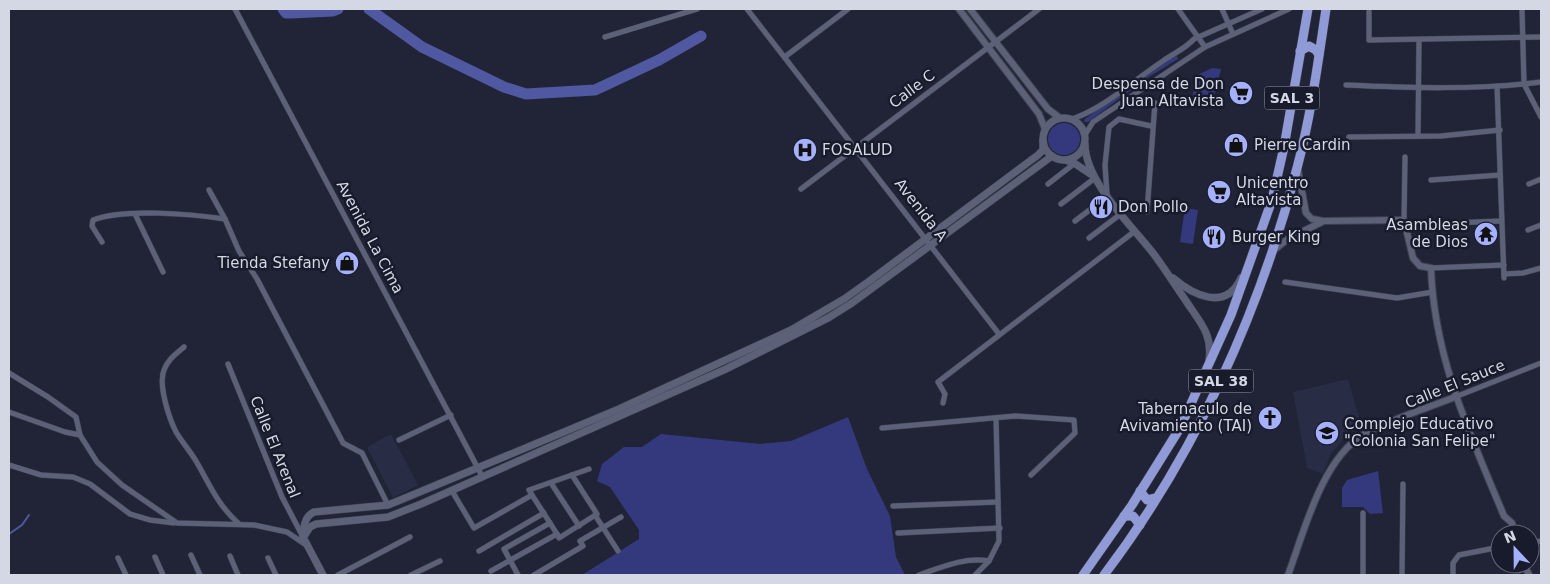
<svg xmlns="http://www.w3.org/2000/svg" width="1550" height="584" font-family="'DejaVu Sans',sans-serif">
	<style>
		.built { fill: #282c44 }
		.green { fill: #34397d }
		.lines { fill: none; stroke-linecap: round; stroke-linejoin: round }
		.stream { stroke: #4f58a0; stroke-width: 2 }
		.river { stroke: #4f58a0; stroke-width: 11 }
		.minor-casing { stroke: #3f4251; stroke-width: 6 }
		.tertiary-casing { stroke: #3f4251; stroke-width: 8 }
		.secondary-casing { stroke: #3f4251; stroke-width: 8 }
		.trunk-casing { stroke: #3f4251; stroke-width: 10 }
		.minor { stroke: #5d6177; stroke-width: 5 }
		.tertiary { stroke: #5d6177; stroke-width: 6 }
		.secondary { stroke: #5d6177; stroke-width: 7 }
		.trunk { stroke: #909ad7; stroke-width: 9 }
		.labels { text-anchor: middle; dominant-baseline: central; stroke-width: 5; stroke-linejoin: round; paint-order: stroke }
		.shield { fill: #181b2c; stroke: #9c9fad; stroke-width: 1 }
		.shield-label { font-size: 14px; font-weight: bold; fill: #d4d7e4 }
		.poi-label { font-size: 15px; fill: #d4d7e4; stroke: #181b2c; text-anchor: start }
		.street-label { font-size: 15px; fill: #d4d7e4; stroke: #181b2c }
	</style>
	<rect width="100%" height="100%" fill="#212436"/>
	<g class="built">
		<path d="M 1348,379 L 1361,425 L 1343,440 L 1331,454 L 1323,474 L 1307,468 L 1293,392 Z"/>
		<path d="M 391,434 L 418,485 L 393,498 L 367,447 Z"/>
	</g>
	<g class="green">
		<path d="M 1174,57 L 1177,56 L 1178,59 L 1147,78 L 1088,122 L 1084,122 L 1085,119 L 1144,75 Z"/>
		<path d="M 1212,68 L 1221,69 L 1212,104 L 1192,103 L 1195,76 Z"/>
		<circle cx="1064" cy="139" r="16"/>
		<path d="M 1185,208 L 1198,210 L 1193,244 L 1180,242 Z"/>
		<path d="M 848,417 L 867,469 L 890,516 L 896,557 L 905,575 L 582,575 L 639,539 L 639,530 L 610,487 L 597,481 L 602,464 L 624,447 L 642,447 L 661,434 L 760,444 L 791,441 Z"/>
		<path d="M 1378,471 L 1383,513 L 1370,514 L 1363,507 L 1342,507 L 1342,488 L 1347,480 Z"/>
	</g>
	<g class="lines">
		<path class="stream" d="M 9,534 L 22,525 L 29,515"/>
		<g class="river">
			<path d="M 283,9 L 286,13 L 291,13 L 333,11 L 338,9"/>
			<path d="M 369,9 L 422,47 L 504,87 L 526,94 L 595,90 L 659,60 L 701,36"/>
		</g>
		<g class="minor-casing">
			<g id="minor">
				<path d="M 235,9 L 482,476"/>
				<path d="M 747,9 L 999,334"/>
				<path d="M 1178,9 L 1205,47"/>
				<path d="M 1222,9 L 1233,34"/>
				<path d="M 1522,9 L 1524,84 L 1541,117"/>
				<path d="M 1369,12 L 1369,40 L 1541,37"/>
				<path d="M 605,37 L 697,9"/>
				<path d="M 786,56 L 848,9"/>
				<path d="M 1346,85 C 1411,88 1477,90 1541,82"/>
				<path d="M 1497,86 L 1504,278"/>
				<path d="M 1072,119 C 1105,108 1134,80 1163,61 C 1174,53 1185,49 1194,39 L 1262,9"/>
				<path d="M 1085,135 L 1093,122 L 1205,47 L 1289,9"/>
				<path d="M 1418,136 L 1419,40"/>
				<path d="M 1349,137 L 1441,136 L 1500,130"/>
				<path d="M 1431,180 L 1500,175"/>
				<path d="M 1048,184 L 1075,163"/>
				<path d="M 1529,184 L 1541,179"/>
				<path d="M 801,189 L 1039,9"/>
				<path d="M 209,190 L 225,219 L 239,251 L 257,279 L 341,439 L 343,443 L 362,453 L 388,505"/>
				<path d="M 1107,194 L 1105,165 L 1109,127 L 1119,119 L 1151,126"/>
				<path d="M 1061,204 L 1095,178"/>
				<path d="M 1147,212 L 1155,103"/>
				<path d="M 135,214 L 163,272"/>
				<path d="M 1404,220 L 1405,157"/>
				<path d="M 1075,221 L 1108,196"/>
				<path d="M 1428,224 L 1501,221"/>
				<path d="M 1528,230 L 1541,225"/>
				<path d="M 1089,238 L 1122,213"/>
				<path d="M 102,242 L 92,226 L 93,220 C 125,208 191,214 225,219"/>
				<path d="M 1431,268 L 1504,265"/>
				<path d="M 1504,274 L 1523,273 L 1541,268"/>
				<path d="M 1285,282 L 1397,298 L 1433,292"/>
				<path d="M 184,347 C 176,354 168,359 164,370 C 158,385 169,418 176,432 C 182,442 190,451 196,461 C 210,485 217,504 238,523"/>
				<path d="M 228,364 L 282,497 L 303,537"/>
				<path d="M 9,373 L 48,397 L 76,417 L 80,435"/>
				<path d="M 1455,397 L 1541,363"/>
				<path d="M 943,403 L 945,394 L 938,382 L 1135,231"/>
				<path d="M 9,412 L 65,432 L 80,435 L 97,462 L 122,485 L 177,523 L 254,525 L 287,532 L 306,545"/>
				<path d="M 882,428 L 1015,416 L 1074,420 L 1075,433 L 1031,475"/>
				<path d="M 399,440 L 451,415"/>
				<path d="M 9,465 L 41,475 L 73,477 L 90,484 L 130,514 L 150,520 L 174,523"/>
				<path d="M 551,483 L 579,526"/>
				<path d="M 452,491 L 474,528 L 532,495 L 550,523 L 504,549 L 518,575"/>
				<path d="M 532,495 L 529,490 L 589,469"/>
				<path d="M 893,506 L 998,502"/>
				<path d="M 1363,513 L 1363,575"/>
				<path d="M 595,515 L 618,551"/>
				<path d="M 898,533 L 1000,528"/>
				<path d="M 557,534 L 559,538 L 597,514 L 572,475"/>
				<path d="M 1530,543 L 1541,541"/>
				<path d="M 479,551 L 544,513"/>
				<path d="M 191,555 L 200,575"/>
				<path d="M 230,556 L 238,575"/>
				<path d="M 155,557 L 163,575"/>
				<path d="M 118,558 L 126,575"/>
				<path d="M 268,558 L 276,575"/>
				<path d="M 491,571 L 557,534 L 550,523"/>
				<path d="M 338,575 L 410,537"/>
				<path d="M 411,575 L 440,561"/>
				<path d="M 534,575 L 583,546 L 580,541 L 621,517"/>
				<path d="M 919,575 C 942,567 964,557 989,561"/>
				<path d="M 975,575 L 989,561 L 999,541 L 996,418"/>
				<path d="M 1402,575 L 1403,484"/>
				<path d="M 1453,575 L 1453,563 L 1459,555 L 1500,547"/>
			</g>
		</g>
		<g class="tertiary-casing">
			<g id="tertiary">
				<path d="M 959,9 L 1039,114 L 1045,129"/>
				<path d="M 970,9 L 1048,109 L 1060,118"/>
				<path d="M 1298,170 L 1306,213 L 1312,219 L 1323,221 L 1404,220 L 1413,258 L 1420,266 L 1431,268 C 1434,358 1470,434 1504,516 L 1512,523 L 1515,534"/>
				<path d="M 1273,251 L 1289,238 L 1322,222"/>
				<path d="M 1524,564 L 1529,575"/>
				<path d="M 1288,575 C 1304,532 1322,459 1363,435 C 1391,419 1425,409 1455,397"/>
			</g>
		</g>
		<g class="secondary-casing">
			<g id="secondary">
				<circle cx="1064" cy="139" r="21"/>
				<path d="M 1085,144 C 1085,181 1131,225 1153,253 C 1165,269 1175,285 1186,301 C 1199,321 1213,334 1209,360"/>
				<path d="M 1065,160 L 1074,163 L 1092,175"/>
				<path d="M 1173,278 C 1193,295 1226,312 1241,278"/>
				<path d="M 305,535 L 310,527 L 316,524 L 388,517 L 421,504 L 726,369 L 828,318 L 852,303 L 1052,156"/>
				<path d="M 303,537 C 304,526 304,517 314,512 L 388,505 L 398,501 L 619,409 L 791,330 L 844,299 L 868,282 L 1038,155 L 1043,150 L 1043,140"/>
				<path d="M 303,537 L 323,575"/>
			</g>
		</g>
		<g class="trunk-casing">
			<g id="trunk">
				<path d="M 1300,51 L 1309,46 L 1316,50 L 1319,55"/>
				<path d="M 1140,491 L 1147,500 L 1156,498"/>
				<path d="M 1124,516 L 1133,516 L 1140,525"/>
				<path d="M 1083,575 L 1132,505 L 1180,428 L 1231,315 L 1272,200 L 1284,147 L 1308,9"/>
				<path d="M 1104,575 C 1195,455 1259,314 1297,168 C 1311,116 1318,62 1326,9"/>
			</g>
		</g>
		<use href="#minor" class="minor"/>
		<use href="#tertiary" class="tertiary"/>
		<use href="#secondary" class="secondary"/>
		<use href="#trunk" class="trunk"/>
	</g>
	<defs>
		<g id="supermarket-disc" transform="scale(1.25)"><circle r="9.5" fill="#a5b1fc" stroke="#181b2c"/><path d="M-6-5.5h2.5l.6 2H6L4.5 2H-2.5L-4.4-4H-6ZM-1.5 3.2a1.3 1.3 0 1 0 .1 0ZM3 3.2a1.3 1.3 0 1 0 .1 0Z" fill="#111"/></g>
		<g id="shop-disc" transform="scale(1.25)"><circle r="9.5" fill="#a5b1fc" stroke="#181b2c"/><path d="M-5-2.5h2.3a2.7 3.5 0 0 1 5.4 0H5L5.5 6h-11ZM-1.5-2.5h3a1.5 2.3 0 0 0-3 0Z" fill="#111"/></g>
		<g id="hospital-disc" transform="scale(1.25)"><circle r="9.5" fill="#a5b1fc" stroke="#181b2c"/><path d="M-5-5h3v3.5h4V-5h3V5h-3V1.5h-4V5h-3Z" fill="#111"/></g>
		<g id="restaurant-disc" transform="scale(1.25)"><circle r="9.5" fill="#a5b1fc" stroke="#181b2c"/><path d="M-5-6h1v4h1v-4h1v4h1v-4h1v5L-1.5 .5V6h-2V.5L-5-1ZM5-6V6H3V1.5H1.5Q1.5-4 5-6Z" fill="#111"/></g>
		<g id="temple-disc" transform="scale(1.25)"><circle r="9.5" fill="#a5b1fc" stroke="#181b2c"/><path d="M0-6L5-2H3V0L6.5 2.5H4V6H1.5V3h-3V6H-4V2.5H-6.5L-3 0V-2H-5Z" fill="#111"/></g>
		<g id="church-disc" transform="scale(1.25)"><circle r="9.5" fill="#a5b1fc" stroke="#181b2c"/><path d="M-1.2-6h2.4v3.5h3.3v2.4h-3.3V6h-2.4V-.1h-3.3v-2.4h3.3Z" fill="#111"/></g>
		<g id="university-disc" transform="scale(1.25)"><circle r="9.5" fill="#a5b1fc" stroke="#181b2c"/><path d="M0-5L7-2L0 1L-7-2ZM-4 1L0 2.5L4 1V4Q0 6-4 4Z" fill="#111"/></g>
	</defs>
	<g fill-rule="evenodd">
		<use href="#supermarket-disc" x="1241" y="93"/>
		<use href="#shop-disc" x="1236" y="145"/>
		<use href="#hospital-disc" x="805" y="150"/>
		<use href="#supermarket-disc" x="1219" y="192"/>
		<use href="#restaurant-disc" x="1101" y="207"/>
		<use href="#temple-disc" x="1486" y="234"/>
		<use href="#restaurant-disc" x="1214" y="237"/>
		<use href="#shop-disc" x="347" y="263"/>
		<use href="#church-disc" x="1270" y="418"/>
		<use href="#university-disc" x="1327" y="433"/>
	</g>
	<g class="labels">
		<g class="shield">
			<rect x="1264.5" y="86.5" width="55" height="23" rx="4"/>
			<rect x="1188.5" y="369.5" width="65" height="23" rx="4"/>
		</g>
		<g class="shield-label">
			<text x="1292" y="98">SAL 3</text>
			<text x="1221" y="381">SAL 38</text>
		</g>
		<g class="poi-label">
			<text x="1224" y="84" text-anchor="end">Despensa de Don<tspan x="1224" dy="17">Juan Altavista</tspan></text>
			<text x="1254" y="145">Pierre Cardin</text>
			<text x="822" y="150">FOSALUD</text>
			<text x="1236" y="183">Unicentro<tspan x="1236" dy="17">Altavista</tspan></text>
			<text x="1118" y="207">Don Pollo</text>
			<text x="1468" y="225" text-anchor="end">Asambleas<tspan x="1468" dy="17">de Dios</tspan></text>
			<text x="1232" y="237">Burger King</text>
			<text x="330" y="263" text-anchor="end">Tienda Stefany</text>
			<text x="1252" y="409" text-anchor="end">Tabernaculo de<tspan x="1252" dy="17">Avivamiento (TAI)</tspan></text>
			<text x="1344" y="424">Complejo Educativo<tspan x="1344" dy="17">"Colonia San Felipe"</tspan></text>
		</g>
		<g class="street-label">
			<text transform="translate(912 89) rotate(-37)">Calle C</text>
			<text transform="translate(921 210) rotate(52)">Avenida A</text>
			<text transform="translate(370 237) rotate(62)">Avenida La Cima</text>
			<text transform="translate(1455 384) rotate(-22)">Calle El Sauce</text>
			<text transform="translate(275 447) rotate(68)">Calle El Arenal</text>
		</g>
	</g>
	<rect width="1550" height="584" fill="none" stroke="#d4d7e4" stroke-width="20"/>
	<g transform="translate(1515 549) rotate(338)"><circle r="24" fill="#181b2c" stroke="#636676"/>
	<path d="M0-4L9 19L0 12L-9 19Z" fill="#a5b1fc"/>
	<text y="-8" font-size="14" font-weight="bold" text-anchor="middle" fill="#d4d7e4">N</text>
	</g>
</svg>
